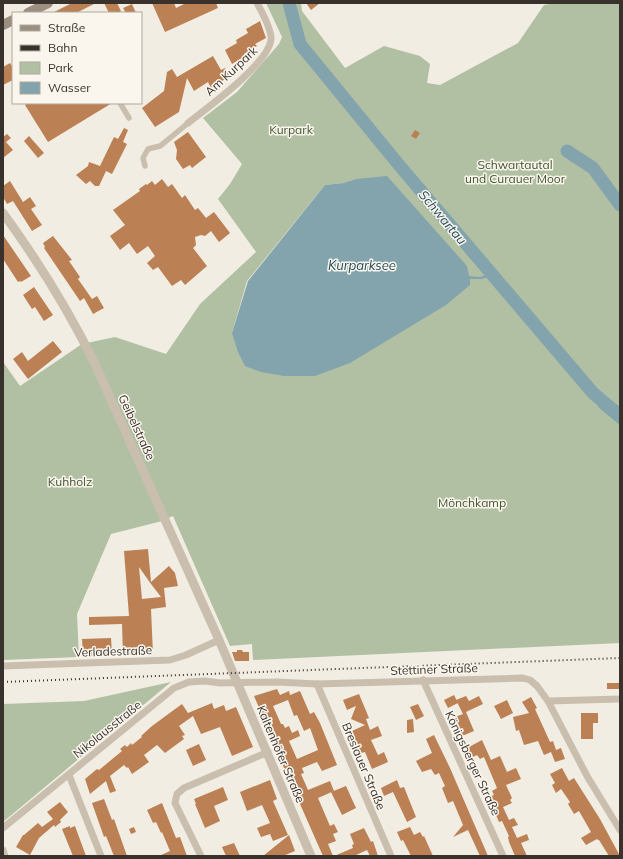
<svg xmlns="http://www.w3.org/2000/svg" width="623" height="859" font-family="Mulish,sans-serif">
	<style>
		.green { fill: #b1c0a2; fill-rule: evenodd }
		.water { fill: #83a4ad }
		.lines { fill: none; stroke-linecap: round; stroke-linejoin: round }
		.river { stroke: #83a4ad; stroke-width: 13 }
		.building { fill: #bc8055; fill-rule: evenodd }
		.pedestrian { stroke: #cabfae; stroke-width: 5.5 }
		.minor { stroke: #cabfae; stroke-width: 7 }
		.tertiary { stroke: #cabfae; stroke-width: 9 }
		.secondary { stroke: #9d8f7f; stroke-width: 10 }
		.rail { stroke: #39322c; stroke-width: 2; stroke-dasharray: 1 3; stroke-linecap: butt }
		.labels { text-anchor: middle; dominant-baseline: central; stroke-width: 3; stroke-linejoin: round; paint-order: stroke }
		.street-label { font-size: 12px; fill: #39322c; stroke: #faf6ee }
		.park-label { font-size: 12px; fill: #425531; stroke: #faf6ee }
		.water-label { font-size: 13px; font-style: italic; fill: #244b57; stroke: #faf6ee }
	</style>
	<rect width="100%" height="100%" fill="#f2ede2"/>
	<g class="green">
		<path d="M 266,3 L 301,3 L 302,11 L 345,68 L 384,46 L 420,56 L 430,64 L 427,83 L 440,85 L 518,43 L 544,5 L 555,3 L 620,3 L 620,643 L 253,660 L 252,644 L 230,646 L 173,516 L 162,521 L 111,534 L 77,614 L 79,657 L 3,660 L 3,362 L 20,386 L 82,344 L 115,337 L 166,354 L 200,304 L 256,252 L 218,199 L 230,184 L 242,164 L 203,118 L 237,92 L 279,44 L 282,37 ZM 356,179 L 232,333 L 247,281 L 325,185 L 343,183 Z"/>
		<path d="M 171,682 L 3,822 L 3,704 L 84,701 Z"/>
	</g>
	<g class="water">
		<path d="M 387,176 L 467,266 L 469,276 L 480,277 L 492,273 L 493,275 L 482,279 L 470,279 L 470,285 L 446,305 L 350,363 L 315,376 L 284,376 L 261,372 L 245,366 L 238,352 L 232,333 L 248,281 L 325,185 L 343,183 L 356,179 Z"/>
		<path d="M 593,393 L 609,399 L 620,407 L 620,425 L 599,408 Z"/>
	</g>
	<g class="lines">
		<g class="river">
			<path d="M 289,3 L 300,44 L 399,165 L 593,393 L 620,416"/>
			<path d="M 567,151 L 593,168 L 620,205"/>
		</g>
	</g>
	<g class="building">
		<path d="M 72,3 L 96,3 L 76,13 L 52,13 Z"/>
		<path d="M 104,3 L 117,3 L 121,11 L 118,13 L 109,13 Z"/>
		<path d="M 152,3 L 174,3 L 176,8 L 186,3 L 216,3 L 218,8 L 165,32 Z"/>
		<path d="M 306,3 L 320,3 L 311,10 Z"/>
		<path d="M 132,4 L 136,13 L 126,13 L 123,8 Z"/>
		<path d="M 260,21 L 266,38 L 255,44 L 257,46 L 244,54 L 245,56 L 232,64 L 225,50 L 237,43 L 236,40 L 248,33 L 246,29 Z"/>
		<path d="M 213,56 L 221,70 L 225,68 L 230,76 L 211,88 L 208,82 L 194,91 L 187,78 L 179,112 L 155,127 L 142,108 L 164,91 L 167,72 L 172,69 L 177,77 Z"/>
		<path d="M 10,63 L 13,68 L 13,80 L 3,85 L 3,67 Z"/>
		<path d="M 28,103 L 112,103 L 48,142 L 25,105 Z"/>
		<path d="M 124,128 L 128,130 L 123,142 L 127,144 L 112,174 L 106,171 L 99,186 L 95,186 L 90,181 L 86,184 L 76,175 L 88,166 L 89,162 L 100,166 L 114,137 L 118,139 Z"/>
		<path d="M 415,130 L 420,133 L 416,139 L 411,136 Z"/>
		<path d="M 188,132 L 206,157 L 192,168 L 190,165 L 183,169 L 176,159 L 177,150 L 174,142 Z"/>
		<path d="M 7,134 L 11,138 L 6,142 L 13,150 L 3,158 L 3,137 Z"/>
		<path d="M 29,136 L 44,153 L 38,158 L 24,141 Z"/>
		<path d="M 162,179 L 168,187 L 172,184 L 182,198 L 185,195 L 195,210 L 198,208 L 206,218 L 214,212 L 230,233 L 219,242 L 211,231 L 205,236 L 201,235 L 195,237 L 196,245 L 193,248 L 207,266 L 185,285 L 181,280 L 172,286 L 158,267 L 153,270 L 147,263 L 155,256 L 148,246 L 137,254 L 129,243 L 120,250 L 110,236 L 125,225 L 113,210 L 140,191 L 139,189 L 146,184 L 147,185 L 152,181 L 155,185 Z"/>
		<path d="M 10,181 L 23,202 L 30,197 L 36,206 L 31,209 L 42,225 L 32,231 L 13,201 L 7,204 L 3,197 L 3,186 Z"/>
		<path d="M 3,235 L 31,276 L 21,282 L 20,281 L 18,282 L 3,259 Z"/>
		<path d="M 53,236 L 72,260 L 69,261 L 80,277 L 78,279 L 92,299 L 97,296 L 104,308 L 93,314 L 84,298 L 80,301 L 44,248 L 45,247 L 43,243 Z"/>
		<path d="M 34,287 L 53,315 L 44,321 L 35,307 L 32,309 L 23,295 Z"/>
		<path d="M 53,341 L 62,352 L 28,379 L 13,359 L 22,352 L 28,361 Z"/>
		<path d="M 148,549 L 151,582 L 169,566 L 175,573 L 178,586 L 164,588 L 166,607 L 151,609 L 153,654 L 123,655 L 122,624 L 89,625 L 89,617 L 129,616 L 124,551 ZM 139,567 L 151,584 L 161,597 L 142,599 Z"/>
		<path d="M 111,638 L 112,655 L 83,656 L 82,639 Z"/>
		<path d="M 237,650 L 242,650 L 243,652 L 249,652 L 249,661 L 235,661 L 232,652 L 237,652 Z"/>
		<rect x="607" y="683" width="13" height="6"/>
		<path d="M 277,689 L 280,695 L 289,691 L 290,695 L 300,691 L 310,714 L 314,712 L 320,723 L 337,765 L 322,771 L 317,762 L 302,768 L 304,773 L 301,774 L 308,790 L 330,781 L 334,791 L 318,798 L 330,826 L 334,824 L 338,832 L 333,834 L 336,841 L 328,844 L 333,856 L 323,856 L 281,761 L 283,760 L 279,749 L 277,750 L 254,696 ZM 288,700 L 294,716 L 297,715 L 304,731 L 310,728 L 318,750 L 297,759 L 289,741 L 300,736 L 298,730 L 292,733 L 289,726 L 285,728 L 283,724 L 281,724 L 273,706 Z"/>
		<path d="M 359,694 L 369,718 L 366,719 L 370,730 L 378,726 L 382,736 L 371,740 L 378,755 L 384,752 L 388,762 L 372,769 L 365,752 L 361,753 L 352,731 L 365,725 L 351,719 L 356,706 L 347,710 L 343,700 Z"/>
		<path d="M 454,695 L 458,703 L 448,708 L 444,700 Z"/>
		<path d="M 466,696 L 469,701 L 479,696 L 483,704 L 466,712 L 474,731 L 462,736 L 457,725 L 458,724 L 455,717 L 463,714 L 456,700 Z"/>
		<path d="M 531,697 L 537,708 L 535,709 L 550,742 L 553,741 L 556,750 L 561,748 L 565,759 L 555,762 L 551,752 L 544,755 L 538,741 L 524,745 L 519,730 L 516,731 L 513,717 L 529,713 L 522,702 Z"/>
		<path d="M 507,700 L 513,713 L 501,719 L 494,706 Z"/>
		<path d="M 212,703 L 214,709 L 224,705 L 226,711 L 236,707 L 253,747 L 232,756 L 220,727 L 201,734 L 193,716 L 179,726 L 185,735 L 182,736 L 184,739 L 165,753 L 157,745 L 144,755 L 149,762 L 132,774 L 128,767 L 127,768 L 124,765 L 110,776 L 116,791 L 110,793 L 106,781 L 90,794 L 85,779 L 97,769 L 99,770 L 122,751 L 120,749 L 125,745 L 127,747 L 131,743 L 132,745 L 142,737 L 141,736 L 152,726 L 182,704 L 188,713 Z"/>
		<path d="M 418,704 L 424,716 L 416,720 L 410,707 Z"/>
		<path d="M 581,713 L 598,713 L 598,723 L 593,723 L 593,739 L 581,739 Z"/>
		<path d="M 413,719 L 414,732 L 407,733 L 407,720 Z"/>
		<path d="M 434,735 L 450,768 L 488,856 L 480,856 L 468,830 L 453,837 L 463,825 L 453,801 L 448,803 L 442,788 L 445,786 L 439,773 L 435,775 L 431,769 L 422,772 L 416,761 L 432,753 L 426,739 Z"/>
		<path d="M 482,740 L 491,760 L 500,756 L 507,772 L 516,768 L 521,779 L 506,785 L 512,798 L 510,800 L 512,803 L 503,807 L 509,820 L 514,818 L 518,825 L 512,827 L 517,838 L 527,834 L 529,840 L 521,843 L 527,856 L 515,856 L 509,842 L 508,837 L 509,836 L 502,821 L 499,822 L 490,801 L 493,800 L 491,796 L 494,795 L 492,791 L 497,788 L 484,757 L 480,759 L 477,755 L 471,758 L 467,748 Z"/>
		<path d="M 199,744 L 206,760 L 193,766 L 186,750 Z"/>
		<path d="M 562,768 L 569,781 L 574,778 L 600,819 L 620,856 L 609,856 L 599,840 L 598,840 L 597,839 L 586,845 L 581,838 L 591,832 L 579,811 L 574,814 L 568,804 L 570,802 L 561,789 L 556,793 L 552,785 L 555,783 L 550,774 Z"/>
		<path d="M 270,780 L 277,799 L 273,801 L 288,835 L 273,841 L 270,834 L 261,837 L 257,828 L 270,823 L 262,805 L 247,811 L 240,792 Z"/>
		<path d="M 397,780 L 400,788 L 404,787 L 416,817 L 407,822 L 393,792 L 384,796 L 381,788 Z"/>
		<path d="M 346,786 L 356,808 L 342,815 L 331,792 Z"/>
		<path d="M 223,787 L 228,800 L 214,806 L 220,821 L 205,828 L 195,804 L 196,804 L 194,799 Z"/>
		<path d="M 104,799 L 112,820 L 114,819 L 127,856 L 114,856 L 106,836 L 104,837 L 92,803 Z"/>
		<path d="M 60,802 L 68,812 L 60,820 L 61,822 L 55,827 L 54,825 L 39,838 L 30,855 L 16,847 L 23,835 L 24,835 L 38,823 L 42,827 L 53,819 L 47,812 Z"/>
		<path d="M 162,803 L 176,838 L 180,837 L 187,856 L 159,856 L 170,851 L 162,832 L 161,833 L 156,822 L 153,823 L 147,810 Z"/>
		<path d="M 70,826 L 70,828 L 75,826 L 86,856 L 73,856 L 62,829 Z"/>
		<path d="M 134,827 L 136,832 L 131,834 L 129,829 Z"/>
		<path d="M 410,827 L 414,835 L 420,832 L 423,837 L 424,836 L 433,856 L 411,856 L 403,840 L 401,841 L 397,832 Z"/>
		<path d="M 364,828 L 371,842 L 373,841 L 378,856 L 370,856 L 367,850 L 354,856 L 334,856 L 353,848 L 352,845 L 354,844 L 350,834 Z"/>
		<path d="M 289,835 L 295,851 L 283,856 L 263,856 Z"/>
		<path d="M 234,843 L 240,856 L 226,856 L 222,847 Z"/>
	</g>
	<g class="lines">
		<g class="pedestrian">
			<path d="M 120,103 L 129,118"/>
			<path d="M 145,166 L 143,158 L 148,149 L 160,146 L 188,123"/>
		</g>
		<g class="minor">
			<path d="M 188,123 C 208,107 267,65 271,40 C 272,30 262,12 257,3"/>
			<path d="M 3,666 L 170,660 L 186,655 L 219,640"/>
			<path d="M 423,680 L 503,856"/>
			<path d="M 317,684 L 391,856"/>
			<path d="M 548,701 L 620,699"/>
			<path d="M 69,775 L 101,856"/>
			<path d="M 3,828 L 174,688 L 189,682 L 205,681 L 220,683 L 277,682 L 317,684 L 523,678 L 530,680 L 537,686 L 548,701 L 587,776 L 620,830"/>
			<path d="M 3,850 L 5,856"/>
			<path d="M 201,856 L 175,803 L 177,794 L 184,788 L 268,752"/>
		</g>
		<path class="tertiary" d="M 3,213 C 38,261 69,311 95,364 L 219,640 L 311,856"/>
		<g class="secondary">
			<path d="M 28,13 L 48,3"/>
			<path d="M 3,25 L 13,20"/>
		</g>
		<path class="rail" d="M 3,682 L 620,658"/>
	</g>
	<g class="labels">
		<g class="street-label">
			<text transform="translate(231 71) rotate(-43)">Am Kurpark</text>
			<text transform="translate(137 427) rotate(65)">Geibelstraße</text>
			<text transform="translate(113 651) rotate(-2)">Verladestraße</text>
			<text transform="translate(434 669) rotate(-2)">Stettiner Straße</text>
			<text transform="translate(107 729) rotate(-39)">Nikolausstraße</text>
			<text transform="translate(281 754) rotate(67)">Kaltenhöfer Straße</text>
			<text transform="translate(473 763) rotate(65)">Königsberger Straße</text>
			<text transform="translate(364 766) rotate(67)">Breslauer Straße</text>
		</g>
		<g class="park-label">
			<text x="291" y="129">Kurpark</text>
			<text x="515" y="164">Schwartautal<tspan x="515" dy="14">und Curauer Moor</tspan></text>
			<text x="70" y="481">Kuhholz</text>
			<text x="472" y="502">Mönchkamp</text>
		</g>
		<g class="water-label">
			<text transform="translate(443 217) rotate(50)">Schwartau</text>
			<text x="362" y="265">Kurparksee</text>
		</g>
	</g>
	<rect width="623" height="859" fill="none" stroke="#39322c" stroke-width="8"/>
	<rect x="12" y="12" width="130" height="92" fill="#faf6ee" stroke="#ada8a0"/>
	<rect x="20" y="25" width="20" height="6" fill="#9d8f7f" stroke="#ada8a0"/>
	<text x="48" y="32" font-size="12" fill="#39322c">Straße</text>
	<rect x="20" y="45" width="20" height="6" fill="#39322c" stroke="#ada8a0"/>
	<text x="48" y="52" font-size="12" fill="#39322c">Bahn</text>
	<rect x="20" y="62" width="20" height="12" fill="#b1c0a2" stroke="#ada8a0"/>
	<text x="48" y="72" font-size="12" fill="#39322c">Park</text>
	<rect x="20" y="82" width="20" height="12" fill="#83a4ad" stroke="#ada8a0"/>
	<text x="48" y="92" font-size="12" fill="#39322c">Wasser</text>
</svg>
